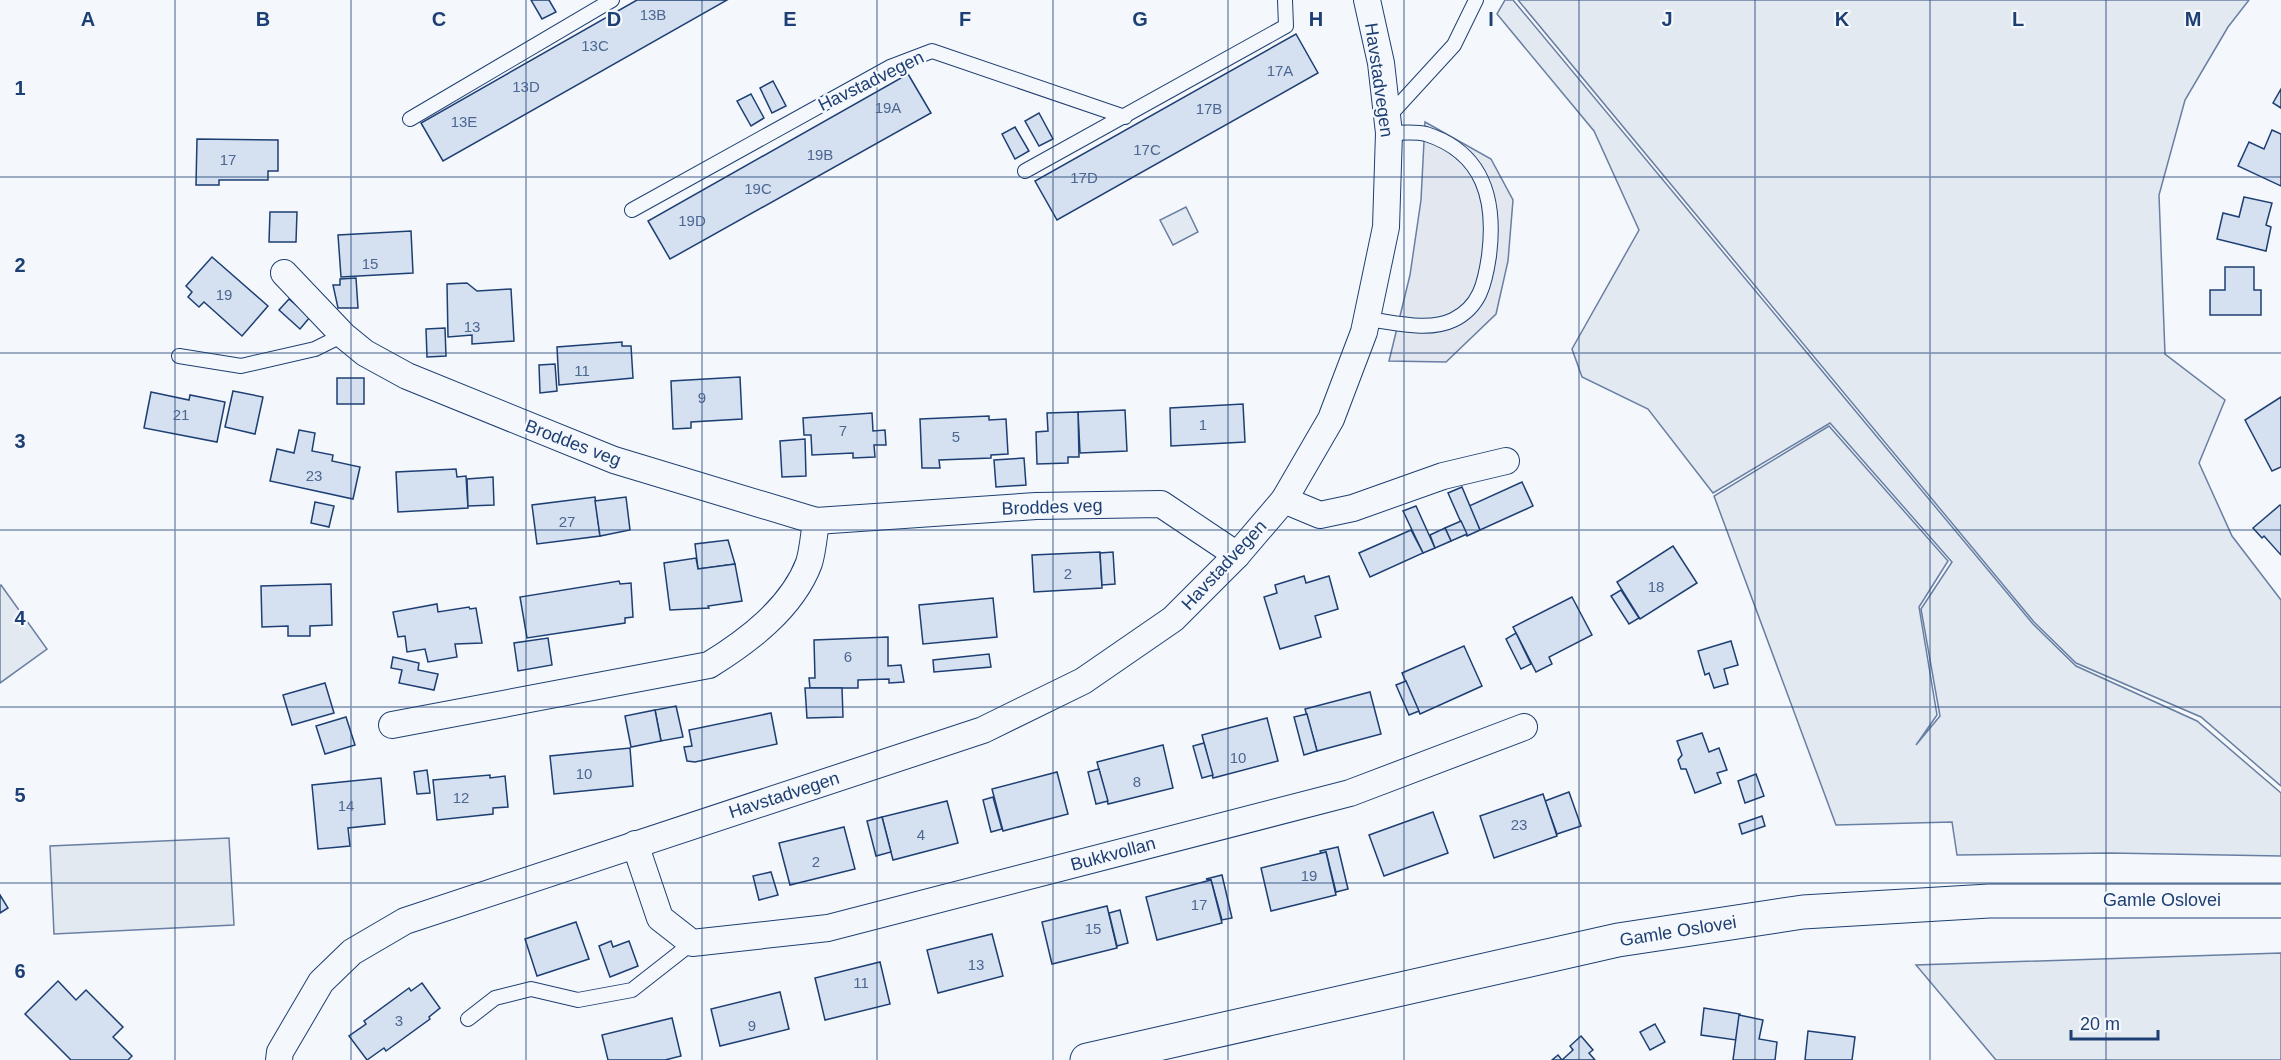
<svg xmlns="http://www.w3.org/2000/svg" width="2281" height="1060" font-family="Arial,sans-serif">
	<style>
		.green { fill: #e3e9f0; stroke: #687fa3; stroke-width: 1.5 }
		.parking { fill: #e3e8f0; stroke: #687fa3; stroke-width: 1.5 }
		.building { fill: #d5e0f0; stroke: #1d3f73; stroke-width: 1.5 }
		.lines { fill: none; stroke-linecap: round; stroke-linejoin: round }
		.service-casing { stroke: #1d3f73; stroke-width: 16 }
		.minor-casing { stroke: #1d3f73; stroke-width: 28 }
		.tertiary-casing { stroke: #1d3f73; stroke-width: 35 }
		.service { stroke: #f4f7fb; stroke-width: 14 }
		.minor { stroke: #f4f7fb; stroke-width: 26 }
		.tertiary { stroke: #f4f7fb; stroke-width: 33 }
		.grid { fill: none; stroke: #1d3f73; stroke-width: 1.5; stroke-opacity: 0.55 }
		.labels { text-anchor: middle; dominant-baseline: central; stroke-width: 4.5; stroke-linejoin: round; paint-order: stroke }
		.number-label { font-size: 15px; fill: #4b6792 }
		.street-label { font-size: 18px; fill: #1d3f73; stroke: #f4f7fb }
		.grid-label { font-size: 20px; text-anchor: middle; font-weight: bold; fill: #1d3f73; stroke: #f4f7fb; stroke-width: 4.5; stroke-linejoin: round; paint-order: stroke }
	</style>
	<rect width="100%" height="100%" fill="#f4f7fb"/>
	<g class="green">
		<path d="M 1505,0 L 1513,0 L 2033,624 L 2076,666 L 2197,721 L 2281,793 L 2281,856 L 2110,853 L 1957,855 L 1952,822 L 1836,825 L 1714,496 L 1829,426 L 1948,561 L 1919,607 L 1937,715 L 1916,745 L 1940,716 L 1921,609 L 1952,562 L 1830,423 L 1713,493 L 1648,409 L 1582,377 L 1572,349 L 1639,230 L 1594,131 L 1497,14 Z"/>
		<path d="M 1518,0 L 2249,0 L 2228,27 L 2185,100 L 2159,195 L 2165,354 L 2225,400 L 2199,463 L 2232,536 L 2281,600 L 2281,786 L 2201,717 L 2076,663 L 2034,622 Z"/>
		<path d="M 1186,207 L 1198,232 L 1173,245 L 1160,220 Z"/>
		<path d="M 1,585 L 47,649 L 0,683 L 0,586 Z"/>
		<path d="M 229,838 L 234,925 L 54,934 L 50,846 Z"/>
		<path d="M 2281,953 L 2281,1060 L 1996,1060 L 1916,965 Z"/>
	</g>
	<path class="parking" d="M 1425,122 L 1491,159 L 1513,200 L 1508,261 L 1496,314 L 1446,362 L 1389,361 L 1410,275 L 1421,200 Z"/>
	<g class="building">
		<path d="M 531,0 L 549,0 L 556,12 L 542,19 Z"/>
		<path d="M 637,0 L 727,0 L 443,161 L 421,123 Z"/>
		<path d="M 1296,34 L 1318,73 L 1057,220 L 1035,181 Z"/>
		<path d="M 908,74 L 931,113 L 670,259 L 648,221 Z"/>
		<path d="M 773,81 L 786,106 L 772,113 L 760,88 Z"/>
		<path d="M 2281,89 L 2281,108 L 2273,103 Z"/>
		<path d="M 751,94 L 764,118 L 751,126 L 737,101 Z"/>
		<path d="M 1039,113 L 1053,139 L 1039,146 L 1025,121 Z"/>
		<path d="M 1015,127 L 1029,151 L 1015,159 L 1002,134 Z"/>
		<path d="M 2272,130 L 2281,134 L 2281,186 L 2238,166 L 2249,142 L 2264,149 Z"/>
		<path d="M 197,139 L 278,140 L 278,171 L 268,171 L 268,180 L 219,180 L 219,185 L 196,185 Z"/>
		<path d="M 2244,197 L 2272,203 L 2266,225 L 2271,227 L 2266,251 L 2217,239 L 2223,213 L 2239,217 Z"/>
		<path d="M 270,212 L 297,212 L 296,242 L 269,242 Z"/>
		<path d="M 411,231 L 413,273 L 341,277 L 338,235 Z"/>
		<path d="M 212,257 L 268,306 L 242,336 L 204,302 L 199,307 L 188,297 L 192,292 L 186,286 Z"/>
		<path d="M 2225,267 L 2254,267 L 2254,290 L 2261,290 L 2261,315 L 2210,315 L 2210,290 L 2225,290 Z"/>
		<path d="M 356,278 L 358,308 L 338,308 L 333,285 L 340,285 L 340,279 Z"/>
		<path d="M 467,283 L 477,291 L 511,289 L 514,341 L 472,344 L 472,335 L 448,337 L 447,284 Z"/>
		<path d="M 289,299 L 310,317 L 300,329 L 279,310 Z"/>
		<path d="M 445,328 L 446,356 L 427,357 L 426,329 Z"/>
		<path d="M 622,342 L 622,346 L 631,346 L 633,378 L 559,385 L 557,347 Z"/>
		<path d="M 555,364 L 557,391 L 540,393 L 539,365 Z"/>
		<path d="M 740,377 L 742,419 L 691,422 L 691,428 L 673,429 L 671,381 Z"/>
		<rect x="337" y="378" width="27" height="26"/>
		<path d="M 233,391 L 263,397 L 255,434 L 225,427 Z"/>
		<path d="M 151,392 L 189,400 L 190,395 L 225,402 L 217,442 L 144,428 Z"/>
		<path d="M 2281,397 L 2281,467 L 2272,471 L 2245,420 Z"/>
		<path d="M 1243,404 L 1245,442 L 1171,446 L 1170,408 Z"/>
		<path d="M 1125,410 L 1127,451 L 1080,453 L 1078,412 Z"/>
		<path d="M 1078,412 L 1079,457 L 1068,457 L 1068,463 L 1037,464 L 1036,432 L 1048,431 L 1047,413 Z"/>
		<path d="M 872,413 L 873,431 L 885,430 L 886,445 L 874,445 L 875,457 L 853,458 L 853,453 L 812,455 L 811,435 L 804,435 L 803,418 Z"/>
		<path d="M 989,416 L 989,420 L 1006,419 L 1008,454 L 991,455 L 991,458 L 939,460 L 940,468 L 922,468 L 920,419 Z"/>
		<path d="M 299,430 L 315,433 L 312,451 L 333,455 L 332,461 L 360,467 L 353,499 L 270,481 L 277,449 L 294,453 Z"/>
		<path d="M 805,439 L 806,476 L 782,477 L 780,441 Z"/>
		<path d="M 1024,458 L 1026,485 L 996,487 L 994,460 Z"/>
		<path d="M 456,469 L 457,477 L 466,476 L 468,508 L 398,512 L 396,472 Z"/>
		<path d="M 493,477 L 494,505 L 468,506 L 467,479 Z"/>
		<path d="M 1522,482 L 1533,506 L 1480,530 L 1469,506 Z"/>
		<path d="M 1462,487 L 1480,530 L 1467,536 L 1448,493 Z"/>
		<path d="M 595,497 L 600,536 L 537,544 L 532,505 Z"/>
		<path d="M 626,497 L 630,530 L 600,536 L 595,501 Z"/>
		<path d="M 315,502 L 334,506 L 329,527 L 311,523 Z"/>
		<path d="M 2280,505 L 2281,506 L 2281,555 L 2264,536 L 2262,538 L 2253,528 Z"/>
		<path d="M 1416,506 L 1435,548 L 1423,553 L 1403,511 Z"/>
		<path d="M 1461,521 L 1467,534 L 1451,541 L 1445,528 Z"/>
		<path d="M 1445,528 L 1451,541 L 1435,548 L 1430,535 Z"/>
		<path d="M 1411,530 L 1423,553 L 1370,577 L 1359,553 Z"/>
		<path d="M 728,540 L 735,564 L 698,569 L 695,544 Z"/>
		<path d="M 1673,546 L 1697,583 L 1640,619 L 1617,582 Z"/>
		<path d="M 1100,552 L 1102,588 L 1034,592 L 1032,555 Z"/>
		<path d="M 1113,552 L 1115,584 L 1102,585 L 1100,553 Z"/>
		<path d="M 696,558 L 698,569 L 735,564 L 742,601 L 708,606 L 709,608 L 670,610 L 664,563 Z"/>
		<path d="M 1304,576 L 1306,583 L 1329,576 L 1338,609 L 1315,616 L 1321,637 L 1280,649 L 1264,597 L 1277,593 L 1275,585 Z"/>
		<path d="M 619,581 L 620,584 L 631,583 L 633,617 L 625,618 L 625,623 L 527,638 L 520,597 Z"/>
		<path d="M 331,584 L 332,625 L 310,626 L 310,636 L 288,636 L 288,626 L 262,627 L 261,586 Z"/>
		<path d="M 1621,590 L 1639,618 L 1629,624 L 1611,596 Z"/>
		<path d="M 1572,597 L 1592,635 L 1549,657 L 1552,664 L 1536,672 L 1513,627 Z"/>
		<path d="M 993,598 L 997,637 L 923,644 L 919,605 Z"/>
		<path d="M 437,604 L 438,612 L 469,607 L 470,609 L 476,608 L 482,643 L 455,644 L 457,657 L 428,662 L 425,649 L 407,652 L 405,636 L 398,637 L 393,612 Z"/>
		<path d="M 1516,633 L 1531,664 L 1521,669 L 1506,639 Z"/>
		<path d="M 888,637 L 888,666 L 901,665 L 904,682 L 889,683 L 889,679 L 858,680 L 858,688 L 810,688 L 809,678 L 815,678 L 814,640 Z"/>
		<path d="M 548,638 L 552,665 L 518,671 L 514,643 Z"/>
		<path d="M 1731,641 L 1738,665 L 1724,669 L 1728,684 L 1714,688 L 1709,673 L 1705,675 L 1698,651 Z"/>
		<path d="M 1464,646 L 1482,686 L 1420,714 L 1402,673 Z"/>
		<path d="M 989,654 L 991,667 L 934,672 L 933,660 Z"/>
		<path d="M 393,657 L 419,663 L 418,670 L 438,674 L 434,690 L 399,683 L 402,670 L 391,668 Z"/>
		<path d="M 1406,681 L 1419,711 L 1409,715 L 1396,685 Z"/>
		<path d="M 325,683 L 334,713 L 292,725 L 283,695 Z"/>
		<path d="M 805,688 L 842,688 L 843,717 L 807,718 Z"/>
		<path d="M 1370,692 L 1381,734 L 1317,751 L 1305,709 Z"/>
		<path d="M 676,706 L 683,737 L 661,741 L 655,710 Z"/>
		<path d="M 655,710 L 661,741 L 631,747 L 625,716 Z"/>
		<path d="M 771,713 L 777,744 L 695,762 L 687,761 L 684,747 L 692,746 L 689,730 Z"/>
		<path d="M 1307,714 L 1317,751 L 1304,755 L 1294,717 Z"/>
		<path d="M 346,717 L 355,745 L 325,754 L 316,726 Z"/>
		<path d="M 1267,718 L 1278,761 L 1213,778 L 1202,735 Z"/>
		<path d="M 1702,733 L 1709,752 L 1719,748 L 1727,770 L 1717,773 L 1721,783 L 1695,793 L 1686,769 L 1681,769 L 1678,760 L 1682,755 L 1677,741 Z"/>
		<path d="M 1204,743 L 1213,775 L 1202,778 L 1193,746 Z"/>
		<path d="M 1163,745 L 1173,788 L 1108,804 L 1097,762 Z"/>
		<path d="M 630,748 L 633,786 L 554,794 L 550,756 Z"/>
		<path d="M 1099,769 L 1108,801 L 1096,804 L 1088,772 Z"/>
		<path d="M 427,770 L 430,793 L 417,794 L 414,772 Z"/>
		<path d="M 1057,772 L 1068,814 L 1003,831 L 992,789 Z"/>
		<path d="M 1756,774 L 1764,796 L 1745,803 L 1738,781 Z"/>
		<path d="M 490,775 L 490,778 L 505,776 L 508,807 L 493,808 L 493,814 L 437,820 L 433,780 Z"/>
		<path d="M 381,778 L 385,824 L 348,828 L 350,846 L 318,849 L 312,785 Z"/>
		<path d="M 1569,792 L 1581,826 L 1557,834 L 1545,801 Z"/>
		<path d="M 1543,794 L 1557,836 L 1494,858 L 1480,816 Z"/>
		<path d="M 993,797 L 1002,829 L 991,832 L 983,800 Z"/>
		<path d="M 947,801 L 958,843 L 893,860 L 882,817 Z"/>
		<path d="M 1433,812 L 1448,853 L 1384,876 L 1369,835 Z"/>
		<path d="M 1762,816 L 1765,826 L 1742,834 L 1739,824 Z"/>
		<path d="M 882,817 L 891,852 L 876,856 L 867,821 Z"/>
		<path d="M 844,827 L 855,869 L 790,885 L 779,843 Z"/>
		<path d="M 1338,847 L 1348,889 L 1336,892 L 1326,852 L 1321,854 L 1320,851 Z"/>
		<path d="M 1326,852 L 1336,895 L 1271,911 L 1261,868 Z"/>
		<path d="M 771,872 L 778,895 L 759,900 L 753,876 Z"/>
		<path d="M 1222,875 L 1232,918 L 1222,920 L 1211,880 L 1206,879 Z"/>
		<path d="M 1211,880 L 1222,923 L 1157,940 L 1146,897 Z"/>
		<path d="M 0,895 L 8,908 L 0,913 Z"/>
		<path d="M 1107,906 L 1117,948 L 1052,964 L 1042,922 Z"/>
		<path d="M 1120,910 L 1128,943 L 1117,946 L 1109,913 Z"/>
		<path d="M 576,922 L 589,959 L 537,976 L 525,939 Z"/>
		<path d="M 992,934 L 1003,976 L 938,993 L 927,950 Z"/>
		<path d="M 611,941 L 613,947 L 629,941 L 638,966 L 610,977 L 599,946 Z"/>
		<path d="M 880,962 L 890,1004 L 825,1020 L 815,978 Z"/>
		<path d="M 58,981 L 76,1000 L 86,990 L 123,1027 L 113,1037 L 132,1056 L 128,1060 L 71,1060 L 25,1014 Z"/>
		<path d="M 422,983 L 440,1008 L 429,1017 L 430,1019 L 386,1051 L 384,1048 L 367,1060 L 349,1036 L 366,1024 L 364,1021 L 409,988 L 411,991 Z"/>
		<path d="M 780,992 L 789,1029 L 720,1046 L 711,1009 Z"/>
		<path d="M 1704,1008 L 1740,1014 L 1736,1040 L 1701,1035 Z"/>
		<path d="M 1739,1015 L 1763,1020 L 1759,1039 L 1777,1042 L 1775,1060 L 1733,1060 Z"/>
		<path d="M 672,1018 L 681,1056 L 665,1060 L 608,1060 L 602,1035 Z"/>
		<path d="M 1655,1024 L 1665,1042 L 1650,1050 L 1640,1032 Z"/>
		<path d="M 1808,1031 L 1855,1037 L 1852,1060 L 1805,1060 Z"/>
		<path d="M 1581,1036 L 1593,1050 L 1589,1053 L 1595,1060 L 1552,1060 L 1558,1055 L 1562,1060 L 1573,1050 L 1570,1046 Z"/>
	</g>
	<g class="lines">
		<g class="service-casing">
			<g id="service">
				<path d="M 1388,117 L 1454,45 L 1476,0"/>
				<path d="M 410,119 L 612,0"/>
				<path d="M 1025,171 L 1286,26 L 1285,0"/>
				<path d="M 632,210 L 890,67 L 932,51 L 1125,117"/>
				<path d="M 1367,319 C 1393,322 1428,332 1453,320 C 1480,307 1485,283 1489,256 C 1496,201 1485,153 1426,134 C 1415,131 1400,133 1389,133"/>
				<path d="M 179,356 L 241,366 L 315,349 L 343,335"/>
				<path d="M 468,1019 L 495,998 L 531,989 L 578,1000 L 632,990 L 692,943"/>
			</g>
		</g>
		<g class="minor-casing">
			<g id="minor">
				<path d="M 284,273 L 343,335 L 365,353 L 407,376 L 614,460 L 816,521 L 1036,506 L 1161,504 L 1237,555"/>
				<path d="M 1284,500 L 1320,515 L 1353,508 L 1443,476 L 1506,461"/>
				<path d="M 392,725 L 709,665 C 748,641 792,608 809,563 C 813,550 814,534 816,521"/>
				<path d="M 635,844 L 660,918 L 692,943 L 828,928 L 1350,793 L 1524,727"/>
				<path d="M 279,1060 L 280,1052 L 321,982 L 352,952 L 405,921 L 983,730 L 1083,681 L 1173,619 L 1237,555 L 1284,500 L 1331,419 L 1364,332 L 1386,227 L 1389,133 L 1381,63 L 1367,0"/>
			</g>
		</g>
		<g class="tertiary-casing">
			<path id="tertiary" d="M 1087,1060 L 1618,940 L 1803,912 L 1989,901 L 2281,901"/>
		</g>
		<use href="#service" class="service"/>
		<use href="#minor" class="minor"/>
		<use href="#tertiary" class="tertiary"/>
	</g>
	<path class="grid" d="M 175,0 L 175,1060M 351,0 L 351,1060M 526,0 L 526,1060M 702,0 L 702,1060M 877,0 L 877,1060M 1053,0 L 1053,1060M 1228,0 L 1228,1060M 1404,0 L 1404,1060M 1579,0 L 1579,1060M 1755,0 L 1755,1060M 1930,0 L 1930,1060M 2106,0 L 2106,1060M 0,177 L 2281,177M 0,353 L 2281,353M 0,530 L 2281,530M 0,707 L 2281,707M 0,883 L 2281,883"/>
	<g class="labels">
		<g class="number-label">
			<text x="653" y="14">13B</text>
			<text x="595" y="45">13C</text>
			<text x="1280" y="70">17A</text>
			<text x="526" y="86">13D</text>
			<text x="888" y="107">19A</text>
			<text x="1209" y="108">17B</text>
			<text x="464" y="121">13E</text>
			<text x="1147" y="149">17C</text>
			<text x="820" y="154">19B</text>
			<text x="228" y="159">17</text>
			<text x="1084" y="177">17D</text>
			<text x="758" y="188">19C</text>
			<text x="692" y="220">19D</text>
			<text x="370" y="263">15</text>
			<text x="224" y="294">19</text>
			<text x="472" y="326">13</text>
			<text x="582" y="370">11</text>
			<text x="702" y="397">9</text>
			<text x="181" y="414">21</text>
			<text x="1203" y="424">1</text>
			<text x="843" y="430">7</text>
			<text x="956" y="436">5</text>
			<text x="314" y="475">23</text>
			<text x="567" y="521">27</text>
			<text x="1068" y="573">2</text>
			<text x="1656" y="586">18</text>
			<text x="848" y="656">6</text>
			<text x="1238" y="757">10</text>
			<text x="584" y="773">10</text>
			<text x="1137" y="781">8</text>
			<text x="461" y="797">12</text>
			<text x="346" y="805">14</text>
			<text x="1519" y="824">23</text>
			<text x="921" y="834">4</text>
			<text x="816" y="861">2</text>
			<text x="1309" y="875">19</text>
			<text x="1199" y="904">17</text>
			<text x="1093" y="928">15</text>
			<text x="976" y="964">13</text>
			<text x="861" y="982">11</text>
			<text x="399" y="1020">3</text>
			<text x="752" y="1025">9</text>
		</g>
		<g class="street-label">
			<text transform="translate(1379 80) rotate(82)">Havstadvegen</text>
			<text transform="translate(871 81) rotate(-26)">Havstadvegen</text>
			<text transform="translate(573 443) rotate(21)">Broddes veg</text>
			<text transform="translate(1052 507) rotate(-2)">Broddes veg</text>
			<text transform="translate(1224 565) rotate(-47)">Havstadvegen</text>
			<text transform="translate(784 795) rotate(-18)">Havstadvegen</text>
			<text transform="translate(1113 854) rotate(-15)">Bukkvollan</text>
			<text x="2162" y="900">Gamle Oslovei</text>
			<text transform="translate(1678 931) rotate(-9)">Gamle Oslovei</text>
		</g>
	</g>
	<g class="grid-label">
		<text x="88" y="26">A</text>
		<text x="263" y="26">B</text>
		<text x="439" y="26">C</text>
		<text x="614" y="26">D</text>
		<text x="790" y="26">E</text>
		<text x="965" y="26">F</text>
		<text x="1140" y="26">G</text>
		<text x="1316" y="26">H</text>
		<text x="1491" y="26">I</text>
		<text x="1667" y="26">J</text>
		<text x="1842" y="26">K</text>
		<text x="2018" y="26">L</text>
		<text x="2193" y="26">M</text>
		<text x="20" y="95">1</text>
		<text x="20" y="272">2</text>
		<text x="20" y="448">3</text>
		<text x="20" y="625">4</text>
		<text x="20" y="802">5</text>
		<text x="20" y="978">6</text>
	</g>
	<path d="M2071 1030v9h87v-9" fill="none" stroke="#1d3f73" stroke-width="3"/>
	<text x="2080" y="1030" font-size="18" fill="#1d3f73" stroke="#f4f7fb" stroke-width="4.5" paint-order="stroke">20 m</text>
</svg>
